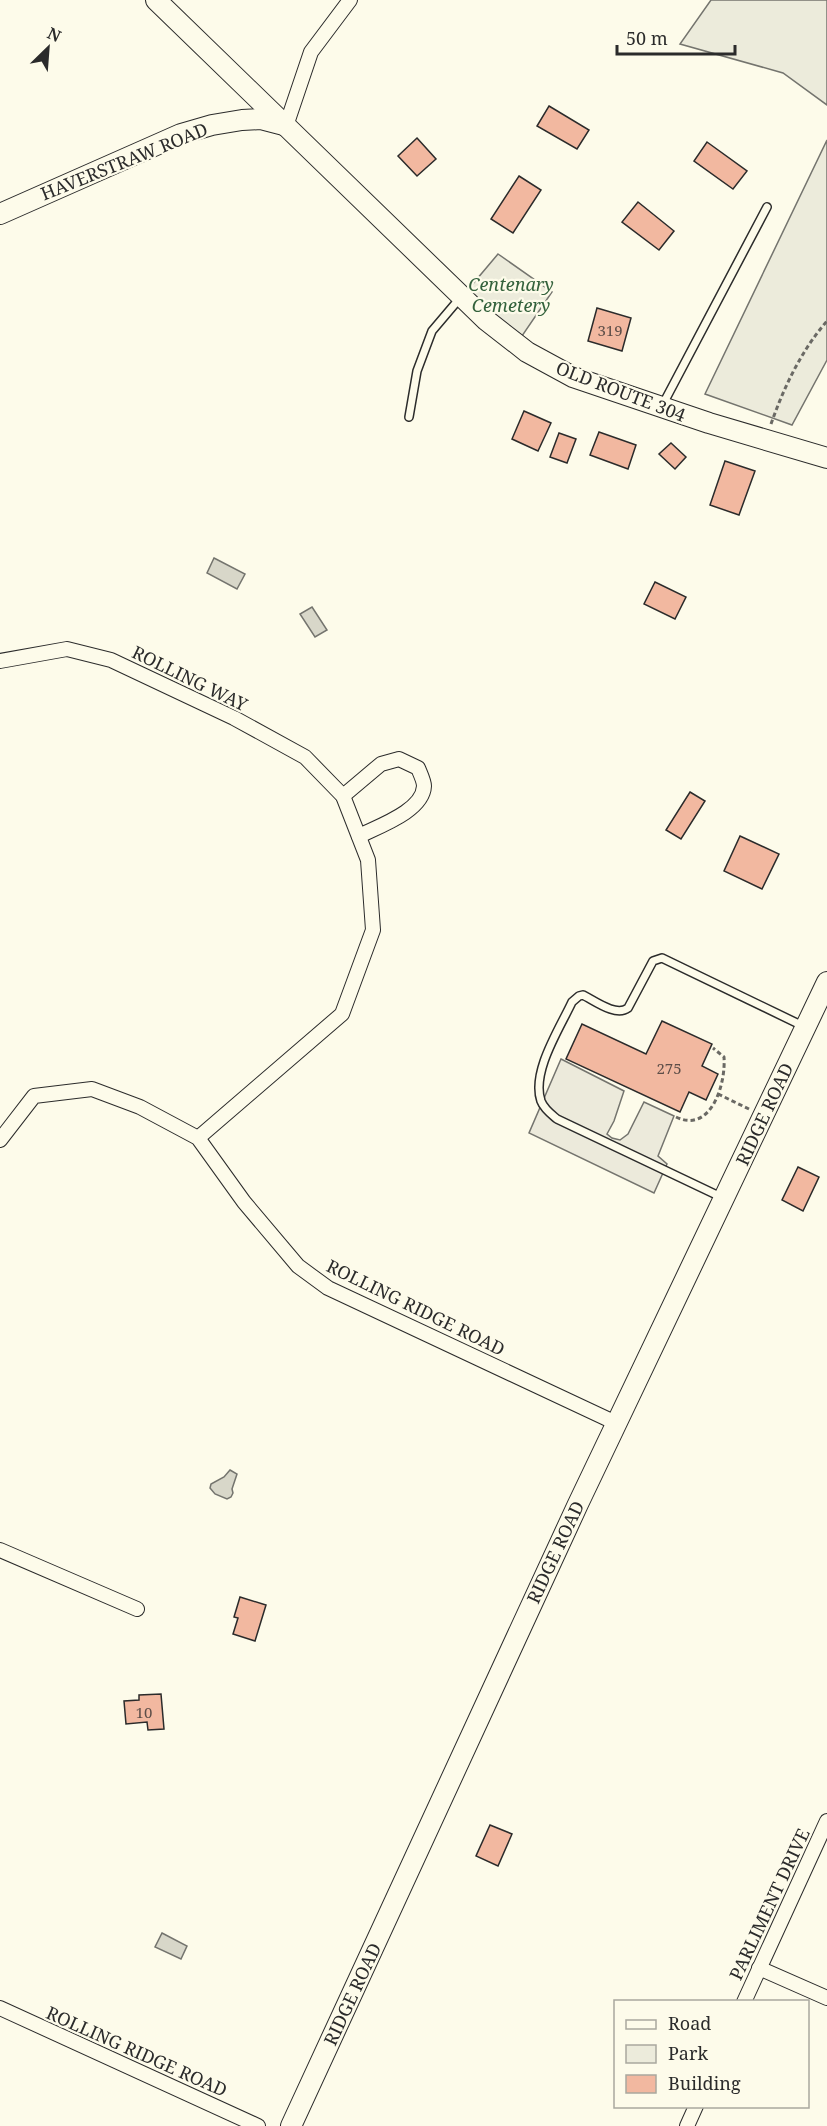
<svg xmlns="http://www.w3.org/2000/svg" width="827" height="2126" font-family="'Noto Serif',serif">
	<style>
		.green { fill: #ecebdb; stroke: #74746e; stroke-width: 1.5 }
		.parking { fill: #eceadb; stroke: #74746e; stroke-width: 1.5 }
		.water { fill: #d8d7c9; stroke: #74746e; stroke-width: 1.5 }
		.building { fill: #f2b8a0; stroke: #2b2b2b; stroke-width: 1.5 }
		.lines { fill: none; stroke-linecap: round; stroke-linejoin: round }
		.lane-casing { stroke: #2b2b2b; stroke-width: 10 }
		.street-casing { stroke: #2b2b2b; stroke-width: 16 }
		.secondary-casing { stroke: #2b2b2b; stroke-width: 22 }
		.path { stroke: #6a6964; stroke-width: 3; stroke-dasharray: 4.5 3; stroke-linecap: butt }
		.lane { stroke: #fdfbea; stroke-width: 7 }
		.street { stroke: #fdfbea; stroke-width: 14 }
		.secondary { stroke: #fdfbea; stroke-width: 20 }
		.labels { text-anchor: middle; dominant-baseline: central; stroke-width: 4.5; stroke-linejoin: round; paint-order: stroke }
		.number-label { font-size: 15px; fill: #5d4e48 }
		.street-label { font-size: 18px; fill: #2b2b2b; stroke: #fdfbea }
		.park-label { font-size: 18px; font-style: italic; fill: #34623c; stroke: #fdfbea }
	</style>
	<rect width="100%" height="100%" fill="#fdfbea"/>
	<g class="green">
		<path d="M 711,0 L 827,0 L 827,105 L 783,73 L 680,44 Z"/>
		<path d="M 827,140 L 827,360 L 792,425 L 705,394 Z"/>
		<path d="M 498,254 L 552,292 L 522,336 L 466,292 Z"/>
	</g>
	<path class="parking" d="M 561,1059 L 624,1091 L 614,1121 L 607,1134 L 612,1138 L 620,1140 L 628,1134 L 644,1102 L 674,1116 L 658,1156 L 667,1164 L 654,1193 L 529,1133 Z"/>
	<g class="water">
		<path d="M 214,558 L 245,574 L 237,589 L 207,573 Z"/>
		<path d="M 312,607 L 327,630 L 315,637 L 300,614 Z"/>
		<path d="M 230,1470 L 237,1474 L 232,1489 L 233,1493 L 231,1497 L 227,1499 L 215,1494 L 210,1488 L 211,1484 L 224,1477 Z"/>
		<path d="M 162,1933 L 187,1946 L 181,1959 L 155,1947 Z"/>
	</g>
	<g class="building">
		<path d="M 549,106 L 589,130 L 577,149 L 537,126 Z"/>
		<path d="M 417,138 L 436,159 L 417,176 L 398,156 Z"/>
		<path d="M 707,142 L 747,171 L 733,189 L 694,161 Z"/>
		<path d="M 519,176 L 541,190 L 513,233 L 491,219 Z"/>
		<path d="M 638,202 L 674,231 L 659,250 L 622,222 Z"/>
		<path d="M 597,308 L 631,318 L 622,351 L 588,341 Z"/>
		<path d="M 524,411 L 551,423 L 538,451 L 512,439 Z"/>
		<path d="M 599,432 L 636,445 L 628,469 L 590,455 Z"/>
		<path d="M 559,433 L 576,439 L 567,463 L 550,457 Z"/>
		<path d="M 671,443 L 686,457 L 675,469 L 659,454 Z"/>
		<path d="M 725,461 L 755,471 L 739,515 L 710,505 Z"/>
		<path d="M 655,582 L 686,597 L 675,619 L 644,604 Z"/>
		<path d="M 690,792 L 705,801 L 681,839 L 666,830 Z"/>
		<path d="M 740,836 L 779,854 L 762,889 L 724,871 Z"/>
		<path d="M 662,1021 L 712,1044 L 702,1066 L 718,1074 L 706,1100 L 689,1092 L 680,1112 L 566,1059 L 582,1024 L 646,1054 Z"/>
		<path d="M 798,1167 L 819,1177 L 803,1211 L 782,1200 Z"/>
		<path d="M 240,1597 L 266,1605 L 255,1641 L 233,1634 L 238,1618 L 234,1617 Z"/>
		<path d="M 161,1694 L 164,1729 L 148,1730 L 147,1722 L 126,1724 L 124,1701 L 139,1700 L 139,1695 Z"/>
		<path d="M 490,1825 L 512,1834 L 498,1866 L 476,1856 Z"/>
	</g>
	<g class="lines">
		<g class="lane-casing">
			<g id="lane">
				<path d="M 662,406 L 767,207"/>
				<path d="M 409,417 L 417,371 L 432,331 L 460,298"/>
				<path d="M 721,1197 L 557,1119 C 551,1114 544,1109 541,1101 C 531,1072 560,1028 572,1002 L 579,996 L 583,995 C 595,1001 616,1017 628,1008 L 653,961 L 662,958 L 803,1026"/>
			</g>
		</g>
		<g class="street-casing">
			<g id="street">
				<path d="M 286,126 L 311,52 L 350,0"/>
				<path d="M 0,661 L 67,649 L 111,660 L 234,718 L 305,757 L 343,796 L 368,860 L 373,930 L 342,1014 L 198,1138"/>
				<path d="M 343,796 L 381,764 L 399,759 L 418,768 C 420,773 424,781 424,786 C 423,811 379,826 359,836"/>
				<path d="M 0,1140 L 34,1096 L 92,1089 L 140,1107 L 198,1138 L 244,1202 L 298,1266 L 328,1288 L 616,1423"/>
				<path d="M 0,1550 L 137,1609"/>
				<path d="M 759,1968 L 827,1998"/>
				<path d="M 744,2002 L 827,1821"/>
				<path d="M 0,2008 L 258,2126"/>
				<path d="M 687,2126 L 696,2106"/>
			</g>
		</g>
		<g class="secondary-casing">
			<g id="secondary">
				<path d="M 156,0 L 486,320 L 527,352 L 573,377 L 709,423 L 827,458"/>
				<path d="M 0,214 L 181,134 L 212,125 L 242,120 L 261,119 L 284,125"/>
				<path d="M 291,2126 L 578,1504 L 827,982"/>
			</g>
		</g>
		<g class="path">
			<path d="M 771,424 C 784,387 801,351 827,321"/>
			<path d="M 718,1094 L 749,1109"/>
			<path d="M 676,1117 C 711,1134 726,1084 724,1057 L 713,1048"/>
		</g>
		<use href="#lane" class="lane"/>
		<use href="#street" class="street"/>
		<use href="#secondary" class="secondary"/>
	</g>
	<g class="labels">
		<g class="number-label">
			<text x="610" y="330">319</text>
			<text x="669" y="1068">275</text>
			<text x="144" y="1712">10</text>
		</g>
		<g class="street-label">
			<text transform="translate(124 161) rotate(-22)">HAVERSTRAW ROAD</text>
			<text transform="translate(621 391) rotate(21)">OLD ROUTE 304</text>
			<text transform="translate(190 678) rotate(26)">ROLLING WAY</text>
			<text transform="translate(764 1114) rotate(-65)">RIDGE ROAD</text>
			<text transform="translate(416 1307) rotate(26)">ROLLING RIDGE ROAD</text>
			<text transform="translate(555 1552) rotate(-65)">RIDGE ROAD</text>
			<text transform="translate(769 1904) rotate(-65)">PARLIMENT DRIVE</text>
			<text transform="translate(352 1994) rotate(-65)">RIDGE ROAD</text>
			<text transform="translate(137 2051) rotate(24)">ROLLING RIDGE ROAD</text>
		</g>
		<g class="park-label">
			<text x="511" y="284">Centenary<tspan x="511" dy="21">Cemetery</tspan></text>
		</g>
	</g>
	<rect x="614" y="2000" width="195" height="108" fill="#fdfbea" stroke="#a9a89e" stroke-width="1.5"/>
	<rect x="626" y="2020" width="30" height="9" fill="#fdfbea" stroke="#a9a89e" stroke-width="1.5"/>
	<text x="668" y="2030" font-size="18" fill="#2b2b2b">Road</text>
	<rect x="626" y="2045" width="30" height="18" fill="#ecebdb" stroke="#a9a89e" stroke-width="1.5"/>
	<text x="668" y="2060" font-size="18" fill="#2b2b2b">Park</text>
	<rect x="626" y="2075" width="30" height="18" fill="#f2b8a0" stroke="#a9a89e" stroke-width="1.5"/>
	<text x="668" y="2090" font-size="18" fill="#2b2b2b">Building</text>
	<g transform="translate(48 48) rotate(25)" stroke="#fdfbea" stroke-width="4.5" paint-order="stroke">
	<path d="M0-4.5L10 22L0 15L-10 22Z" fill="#2b2b2b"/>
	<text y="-9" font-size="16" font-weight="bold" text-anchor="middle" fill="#2b2b2b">N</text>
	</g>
	<path d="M617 45v9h118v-9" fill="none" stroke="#2b2b2b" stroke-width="3"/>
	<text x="626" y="45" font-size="18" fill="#2b2b2b" stroke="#fdfbea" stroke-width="4.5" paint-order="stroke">50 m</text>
</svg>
